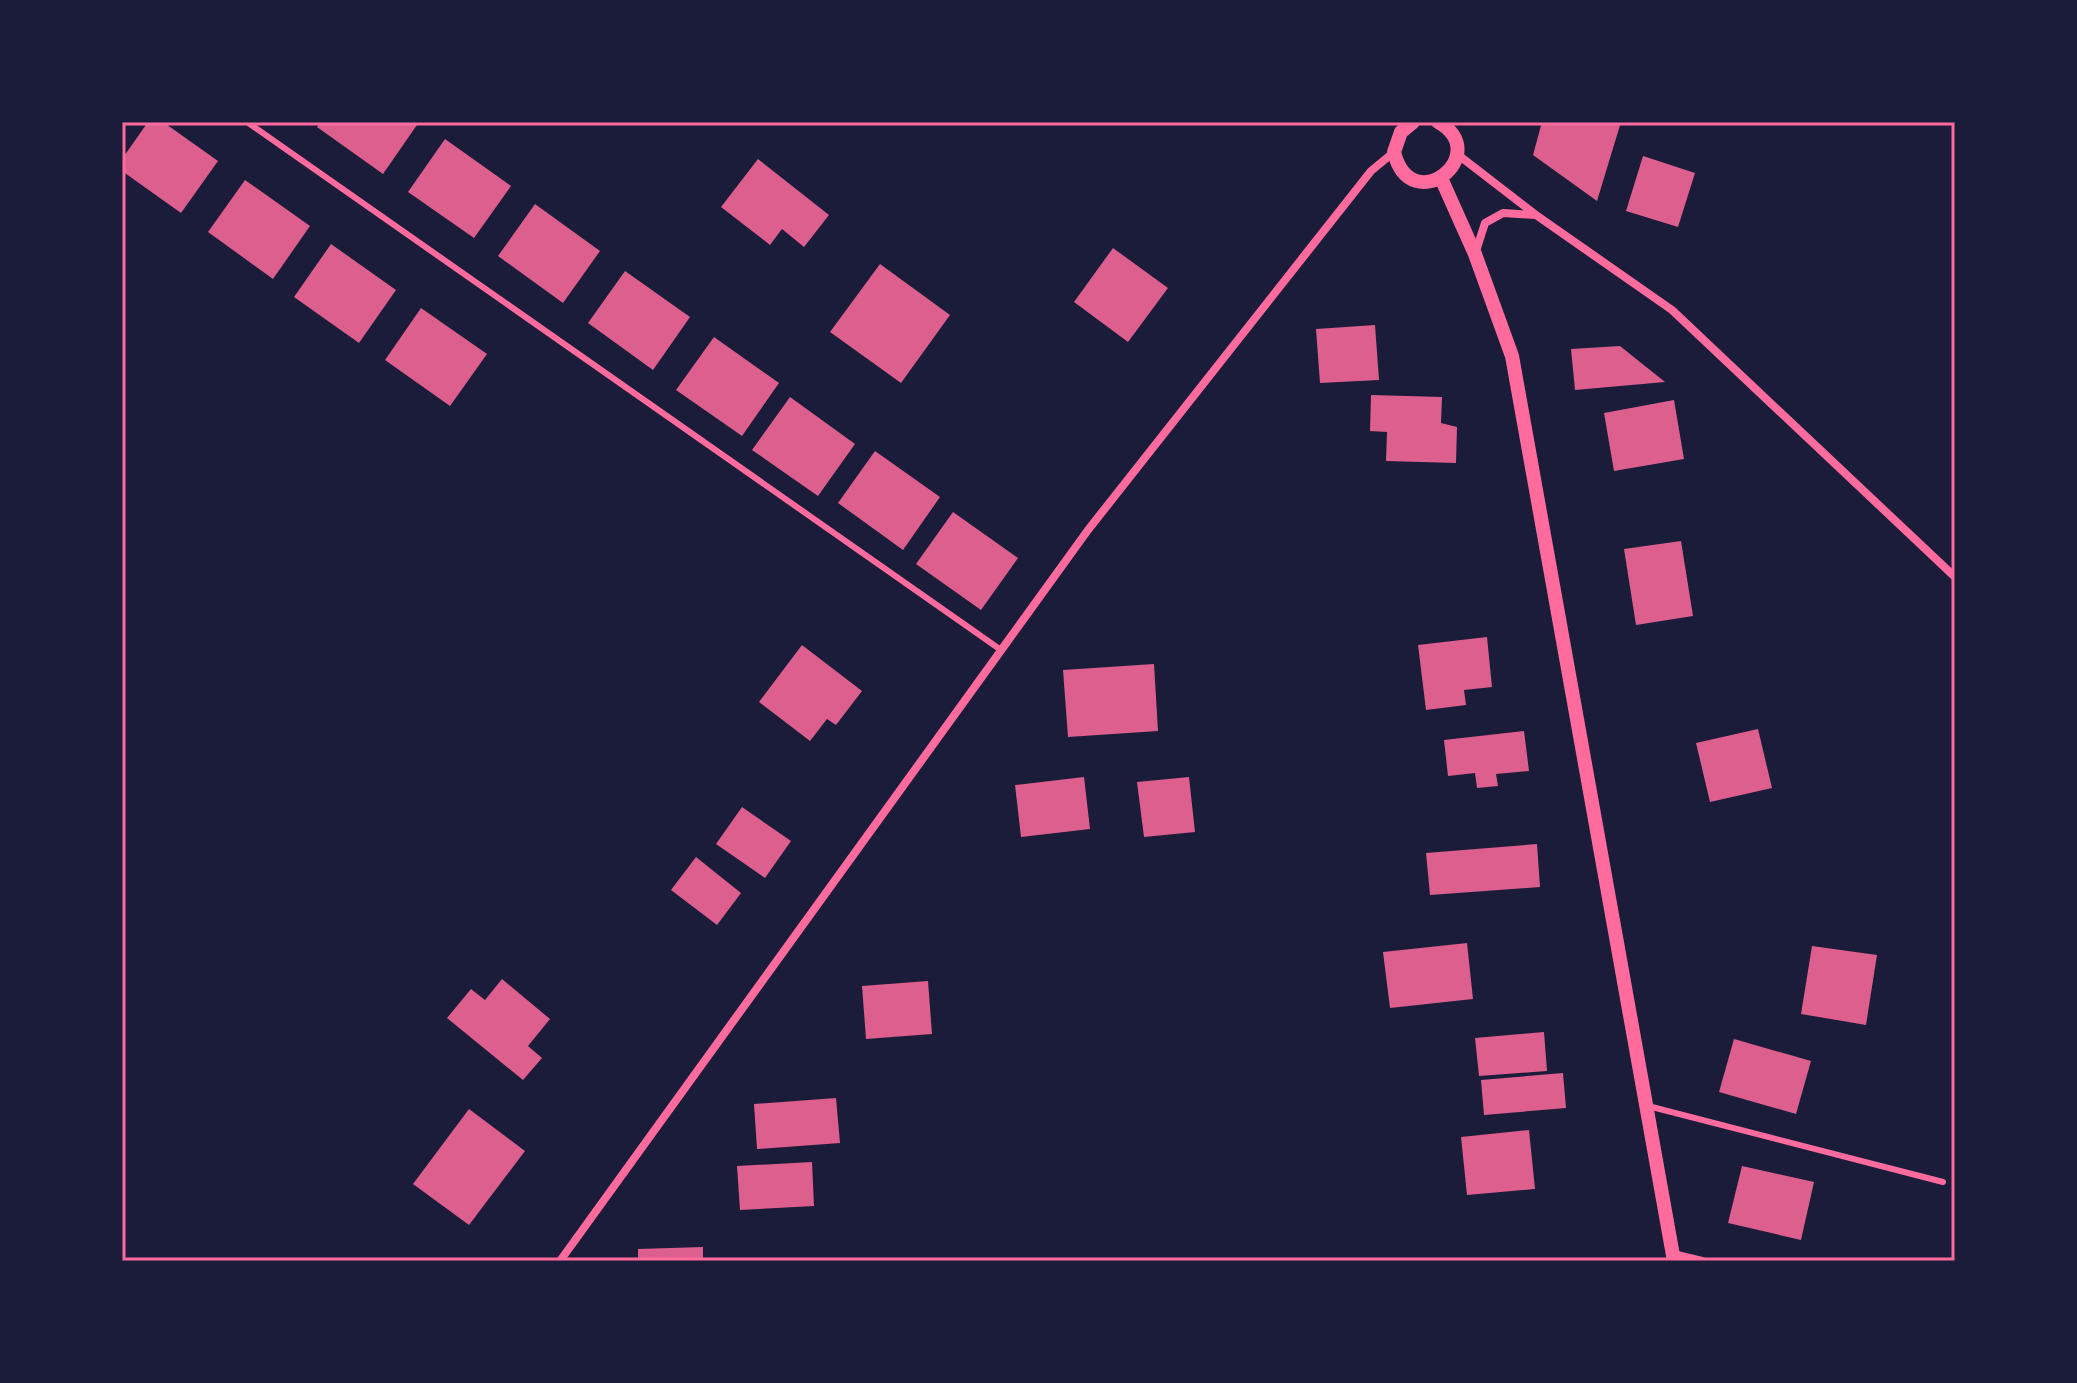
<svg xmlns="http://www.w3.org/2000/svg" width="2077" height="1383" font-family="'Public Sans',sans-serif">
	<style>
		.building { fill: #dd5f8e }
		.lines { fill: none; stroke-linecap: round; stroke-linejoin: round }
		.service { stroke: #ff6b9d; stroke-width: 6 }
		.minor { stroke: #ff6b9d; stroke-width: 8 }
		.tertiary { stroke: #ff6b9d; stroke-width: 14 }
		.neatline { fill: none; stroke: #ff6b9d; stroke-width: 3 }
	</style>
	<rect width="100%" height="100%" fill="#1b1b3a"/>
	<g class="building">
		<path d="M 148,122 L 163,122 L 218,161 L 181,213 L 122,171 L 122,159 Z"/>
		<path d="M 321,122 L 419,122 L 383,174 L 317,127 Z"/>
		<path d="M 1542,122 L 1621,122 L 1597,201 L 1533,155 Z"/>
		<path d="M 445,139 L 511,186 L 474,238 L 408,192 Z"/>
		<path d="M 1643,156 L 1695,173 L 1678,227 L 1626,211 Z"/>
		<path d="M 758,159 L 829,215 L 804,247 L 782,229 L 770,245 L 721,207 Z"/>
		<path d="M 245,180 L 310,226 L 273,279 L 208,232 Z"/>
		<path d="M 535,204 L 600,251 L 563,303 L 498,256 Z"/>
		<path d="M 331,244 L 396,290 L 359,343 L 294,297 Z"/>
		<path d="M 1113,248 L 1168,288 L 1128,342 L 1074,302 Z"/>
		<path d="M 880,264 L 950,315 L 901,383 L 830,332 Z"/>
		<path d="M 625,271 L 690,317 L 653,370 L 588,323 Z"/>
		<path d="M 421,308 L 487,354 L 450,406 L 385,360 Z"/>
		<path d="M 1375,325 L 1379,380 L 1320,383 L 1316,329 Z"/>
		<path d="M 714,337 L 779,383 L 742,436 L 676,390 Z"/>
		<path d="M 1620,346 L 1665,382 L 1575,390 L 1571,349 Z"/>
		<path d="M 1371,395 L 1442,397 L 1441,423 L 1457,427 L 1456,463 L 1386,461 L 1387,432 L 1370,431 Z"/>
		<path d="M 790,397 L 855,444 L 818,496 L 752,450 Z"/>
		<path d="M 1674,400 L 1684,459 L 1614,471 L 1604,413 Z"/>
		<path d="M 875,451 L 940,497 L 903,550 L 838,503 Z"/>
		<path d="M 953,512 L 1018,558 L 981,610 L 916,564 Z"/>
		<path d="M 1681,541 L 1693,616 L 1636,625 L 1624,549 Z"/>
		<path d="M 1487,637 L 1492,687 L 1464,690 L 1466,705 L 1426,710 L 1418,645 Z"/>
		<path d="M 802,645 L 862,691 L 836,725 L 827,719 L 810,741 L 759,702 Z"/>
		<path d="M 1154,664 L 1158,731 L 1068,737 L 1063,670 Z"/>
		<path d="M 1758,729 L 1772,788 L 1710,802 L 1696,743 Z"/>
		<path d="M 1524,731 L 1529,771 L 1496,774 L 1498,786 L 1477,788 L 1475,773 L 1448,776 L 1444,740 Z"/>
		<path d="M 1084,777 L 1090,829 L 1021,837 L 1015,785 Z"/>
		<path d="M 1189,777 L 1195,832 L 1144,837 L 1137,782 Z"/>
		<path d="M 742,807 L 791,841 L 765,878 L 716,844 Z"/>
		<path d="M 1537,844 L 1540,887 L 1430,895 L 1426,853 Z"/>
		<path d="M 696,857 L 741,893 L 717,925 L 671,890 Z"/>
		<path d="M 1467,943 L 1473,999 L 1390,1008 L 1383,952 Z"/>
		<path d="M 1812,946 L 1877,955 L 1866,1025 L 1801,1014 Z"/>
		<path d="M 502,979 L 550,1019 L 528,1046 L 542,1058 L 523,1080 L 447,1018 L 471,989 L 485,1000 Z"/>
		<path d="M 928,981 L 932,1034 L 866,1039 L 862,986 Z"/>
		<path d="M 1544,1032 L 1547,1071 L 1479,1076 L 1475,1038 Z"/>
		<path d="M 1734,1039 L 1811,1061 L 1796,1114 L 1719,1092 Z"/>
		<path d="M 1563,1073 L 1566,1108 L 1484,1115 L 1481,1080 Z"/>
		<path d="M 836,1098 L 840,1143 L 757,1149 L 754,1104 Z"/>
		<path d="M 469,1109 L 525,1151 L 469,1225 L 413,1184 Z"/>
		<path d="M 1529,1130 L 1535,1189 L 1467,1195 L 1461,1137 Z"/>
		<path d="M 812,1162 L 814,1206 L 740,1210 L 737,1166 Z"/>
		<path d="M 1742,1166 L 1814,1182 L 1801,1240 L 1728,1223 Z"/>
		<path d="M 703,1247 L 703,1261 L 638,1261 L 638,1249 Z"/>
	</g>
	<g class="lines">
		<g class="service">
			<path d="M 247,122 L 1001,650"/>
			<path d="M 1648,1106 L 1943,1182"/>
		</g>
		<g class="minor">
			<path d="M 1457,154 L 1536,215 L 1672,310 L 1955,577"/>
			<path d="M 1476,251 L 1485,223 L 1503,213 L 1535,215"/>
			<path d="M 1673,1254 L 1702,1261"/>
			<path d="M 560,1261 L 1088,530 L 1371,171 L 1394,152"/>
		</g>
		<g class="tertiary">
			<path d="M 1413,122 L 1401,132 L 1394,152 C 1411,221 1495,154 1438,122"/>
			<path d="M 1441,178 L 1475,254 L 1512,356 L 1674,1261"/>
		</g>
	</g>
	<rect width="2077" height="1383" fill="none" stroke="#1b1b3a" stroke-width="248"/>
	<rect x="124" y="124" width="1829" height="1135" class="neatline"/>
</svg>
